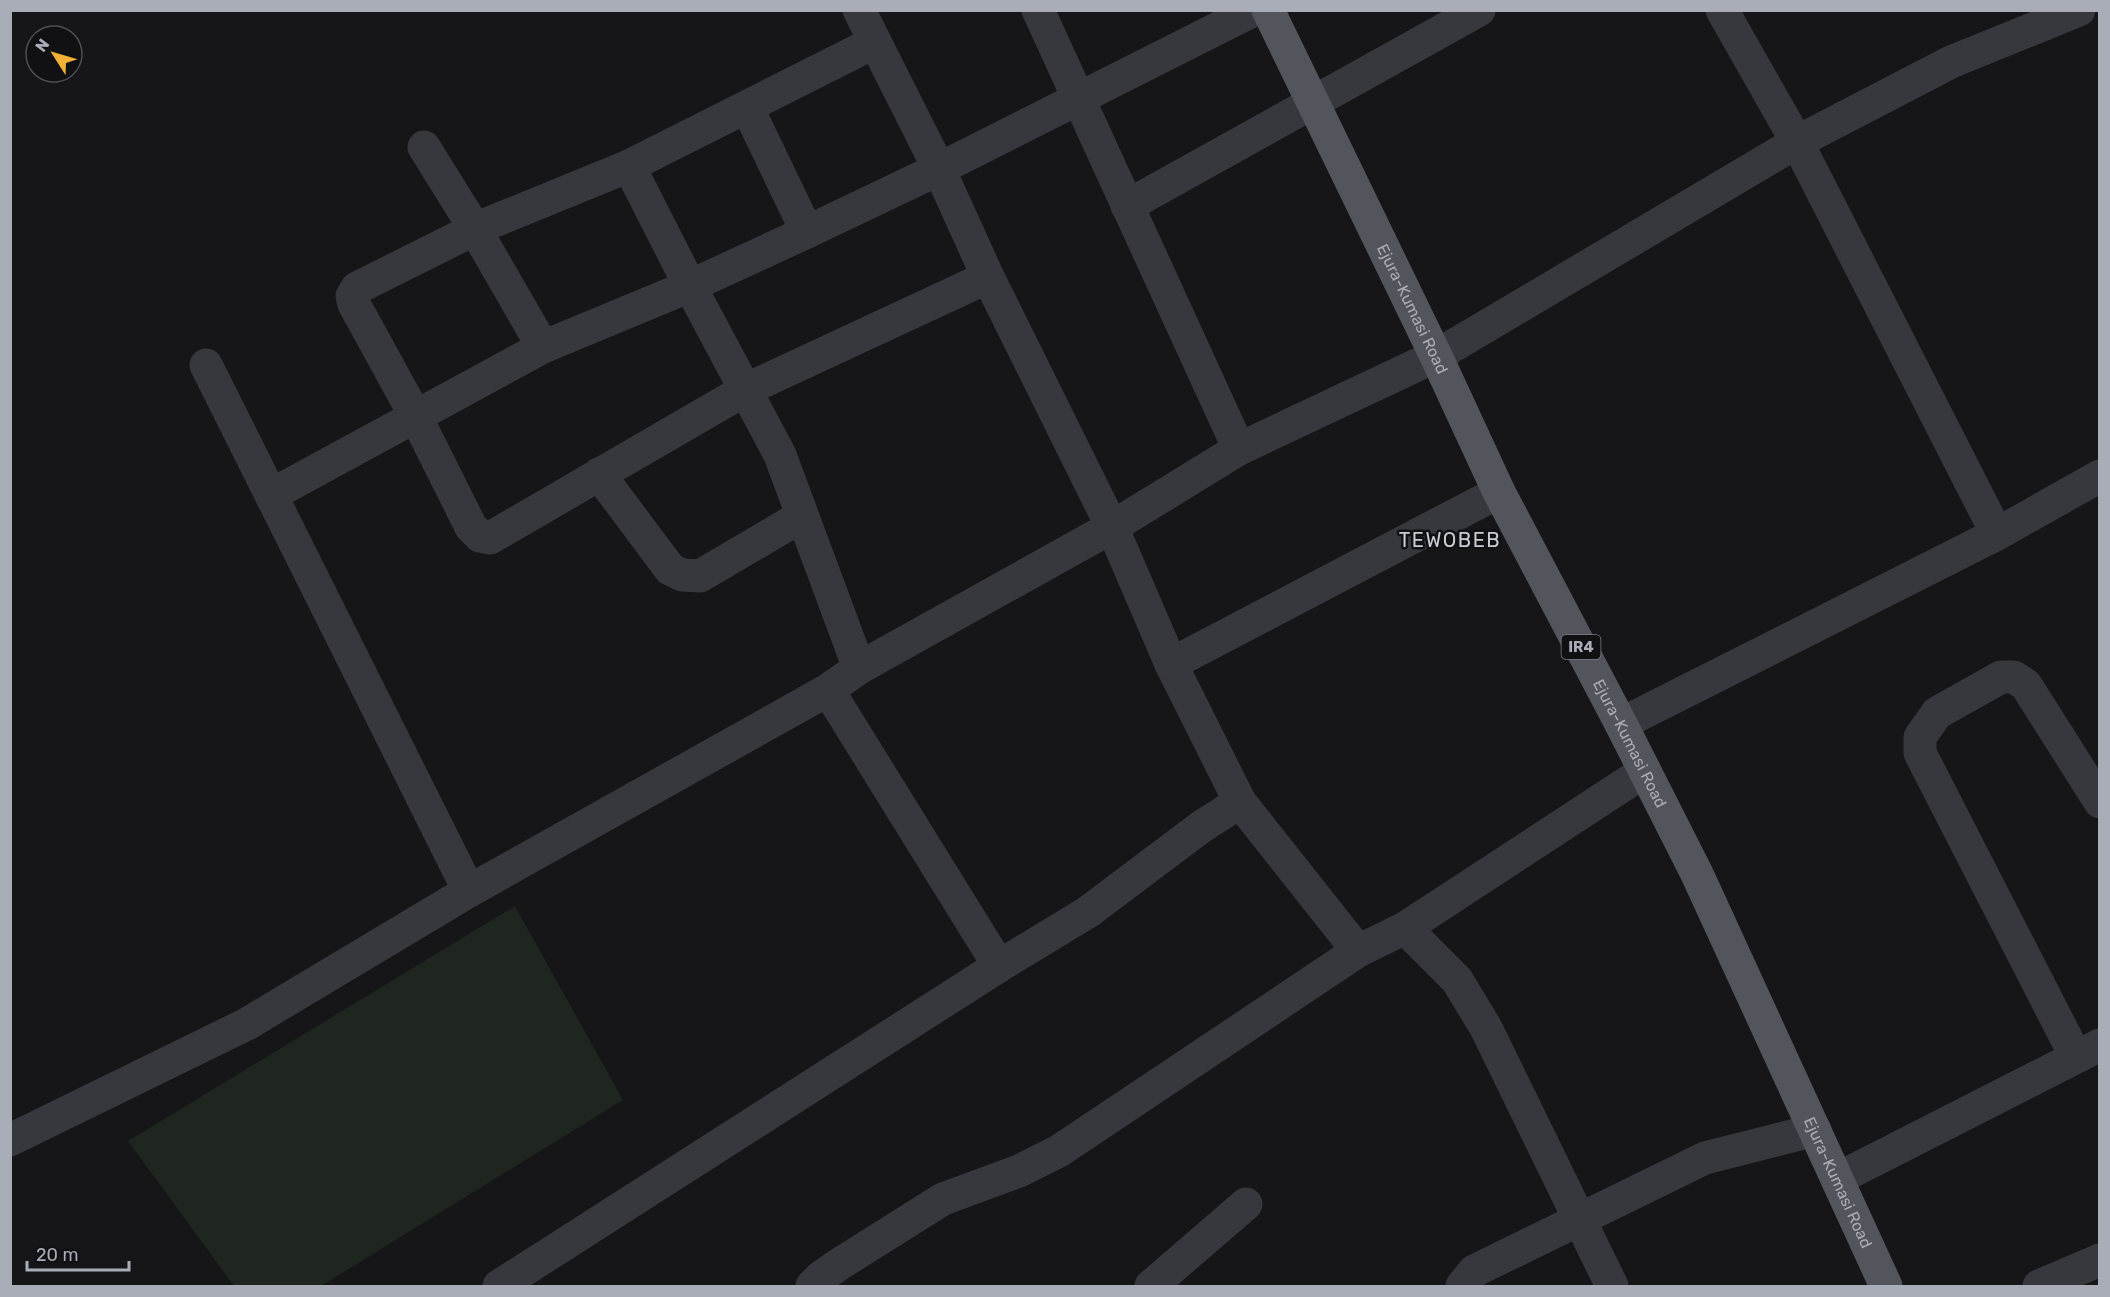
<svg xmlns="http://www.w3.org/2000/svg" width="2110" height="1297" font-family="Rubik,sans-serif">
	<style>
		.green { fill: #1e261f }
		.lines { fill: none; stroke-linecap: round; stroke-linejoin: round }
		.minor { stroke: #37383d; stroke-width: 33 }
		.major { stroke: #53555c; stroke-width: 33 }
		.labels { text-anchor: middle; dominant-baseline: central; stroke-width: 5; stroke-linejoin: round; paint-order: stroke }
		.shield { fill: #111113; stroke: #7b7e86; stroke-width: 1.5 }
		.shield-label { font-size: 15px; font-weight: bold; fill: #a8adb8 }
		.street-label { font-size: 16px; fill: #a8adb8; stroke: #111113 }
		.quarter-label { font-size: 20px; letter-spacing: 1.5px; fill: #c9ccd4; stroke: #111113 }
	</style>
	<rect width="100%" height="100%" fill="#161618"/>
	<path class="green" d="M 515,906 L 623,1100 L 321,1286 L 234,1286 L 128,1141 Z"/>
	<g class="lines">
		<g class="minor">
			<path d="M 859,10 L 939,169 L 988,277 L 1112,527 L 1171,664 L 1240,802"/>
			<path d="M 1038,10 L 1239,449"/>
			<path d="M 1722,10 L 1797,142 L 1997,534"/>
			<path d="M 747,107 L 807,232"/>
			<path d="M 424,147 L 475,229 L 629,166"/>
			<path d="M 1127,206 L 1479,10"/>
			<path d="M 543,347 L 475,229 L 357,288 L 352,296 L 354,304 L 416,417 L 471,527 L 480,536 L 490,538 L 745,390 L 988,277"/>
			<path d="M 206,365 L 469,891"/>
			<path d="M 599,474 L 670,569 L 682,575 L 700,576 L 802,516"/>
			<path d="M 271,495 L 543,347 L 690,286 L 807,232 L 939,169 L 1254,10"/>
			<path d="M 1171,664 L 1499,492"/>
			<path d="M 859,668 L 780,455 L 690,286 L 629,166 L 875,42"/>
			<path d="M 828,690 L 999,966"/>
			<path d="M 1621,724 L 1997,534 L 2100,476"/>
			<path d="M 1405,928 L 1457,980 L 1486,1028 L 1612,1286"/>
			<path d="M 2076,1057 L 1920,753 L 1920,737 L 1937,713 L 2001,677 L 2014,677 L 2026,685 L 2100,802"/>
			<path d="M 10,1140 L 247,1024 L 469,891 L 828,690 L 859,668 L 1112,527 L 1239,449 L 1436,356 L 1797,142 L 1951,62 L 2079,10"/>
			<path d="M 1837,1179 L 2100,1045"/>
			<path d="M 499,1286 L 999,966 L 1088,912 L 1201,827 L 1240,802 L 1358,951"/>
			<path d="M 812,1286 L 821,1277 L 838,1265 L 943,1199 L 1019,1171 L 1059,1151 L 1358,951 L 1405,928 L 1645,771"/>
			<path d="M 1151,1286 L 1246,1204"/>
			<path d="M 1462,1286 L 1474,1271 L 1705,1158 L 1815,1130"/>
			<path d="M 2039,1286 L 2100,1260"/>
		</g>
		<path class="major" id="s1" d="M 1268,10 L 1436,356 L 1499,492 L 1621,724 L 1697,874 L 1886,1286"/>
	</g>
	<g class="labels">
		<rect class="shield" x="1561.5" y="635" width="39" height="24" rx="4.5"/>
		<g class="shield-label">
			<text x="1581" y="647">IR4</text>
		</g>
		<g class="street-label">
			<text stroke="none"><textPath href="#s1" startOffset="332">Ejura-Kumasi Road</textPath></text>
			<text stroke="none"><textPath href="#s1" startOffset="818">Ejura-Kumasi Road</textPath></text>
			<text stroke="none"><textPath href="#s1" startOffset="1304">Ejura-Kumasi Road</textPath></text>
		</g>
		<g class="quarter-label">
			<text x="1450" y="540">TEWOBEB</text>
		</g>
	</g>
	<rect width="2110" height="1297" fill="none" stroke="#a8adb8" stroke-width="24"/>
	<g transform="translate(54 54) rotate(307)"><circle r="28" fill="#111113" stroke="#4d4f55" stroke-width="1.5"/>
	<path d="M0-4.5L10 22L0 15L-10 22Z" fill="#f2b134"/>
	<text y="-9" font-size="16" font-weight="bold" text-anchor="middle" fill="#a8adb8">N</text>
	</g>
	<path d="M27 1261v9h102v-9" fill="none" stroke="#a8adb8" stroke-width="3"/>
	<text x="36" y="1261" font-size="18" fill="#a8adb8" stroke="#111113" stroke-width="4.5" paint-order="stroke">20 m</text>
</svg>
